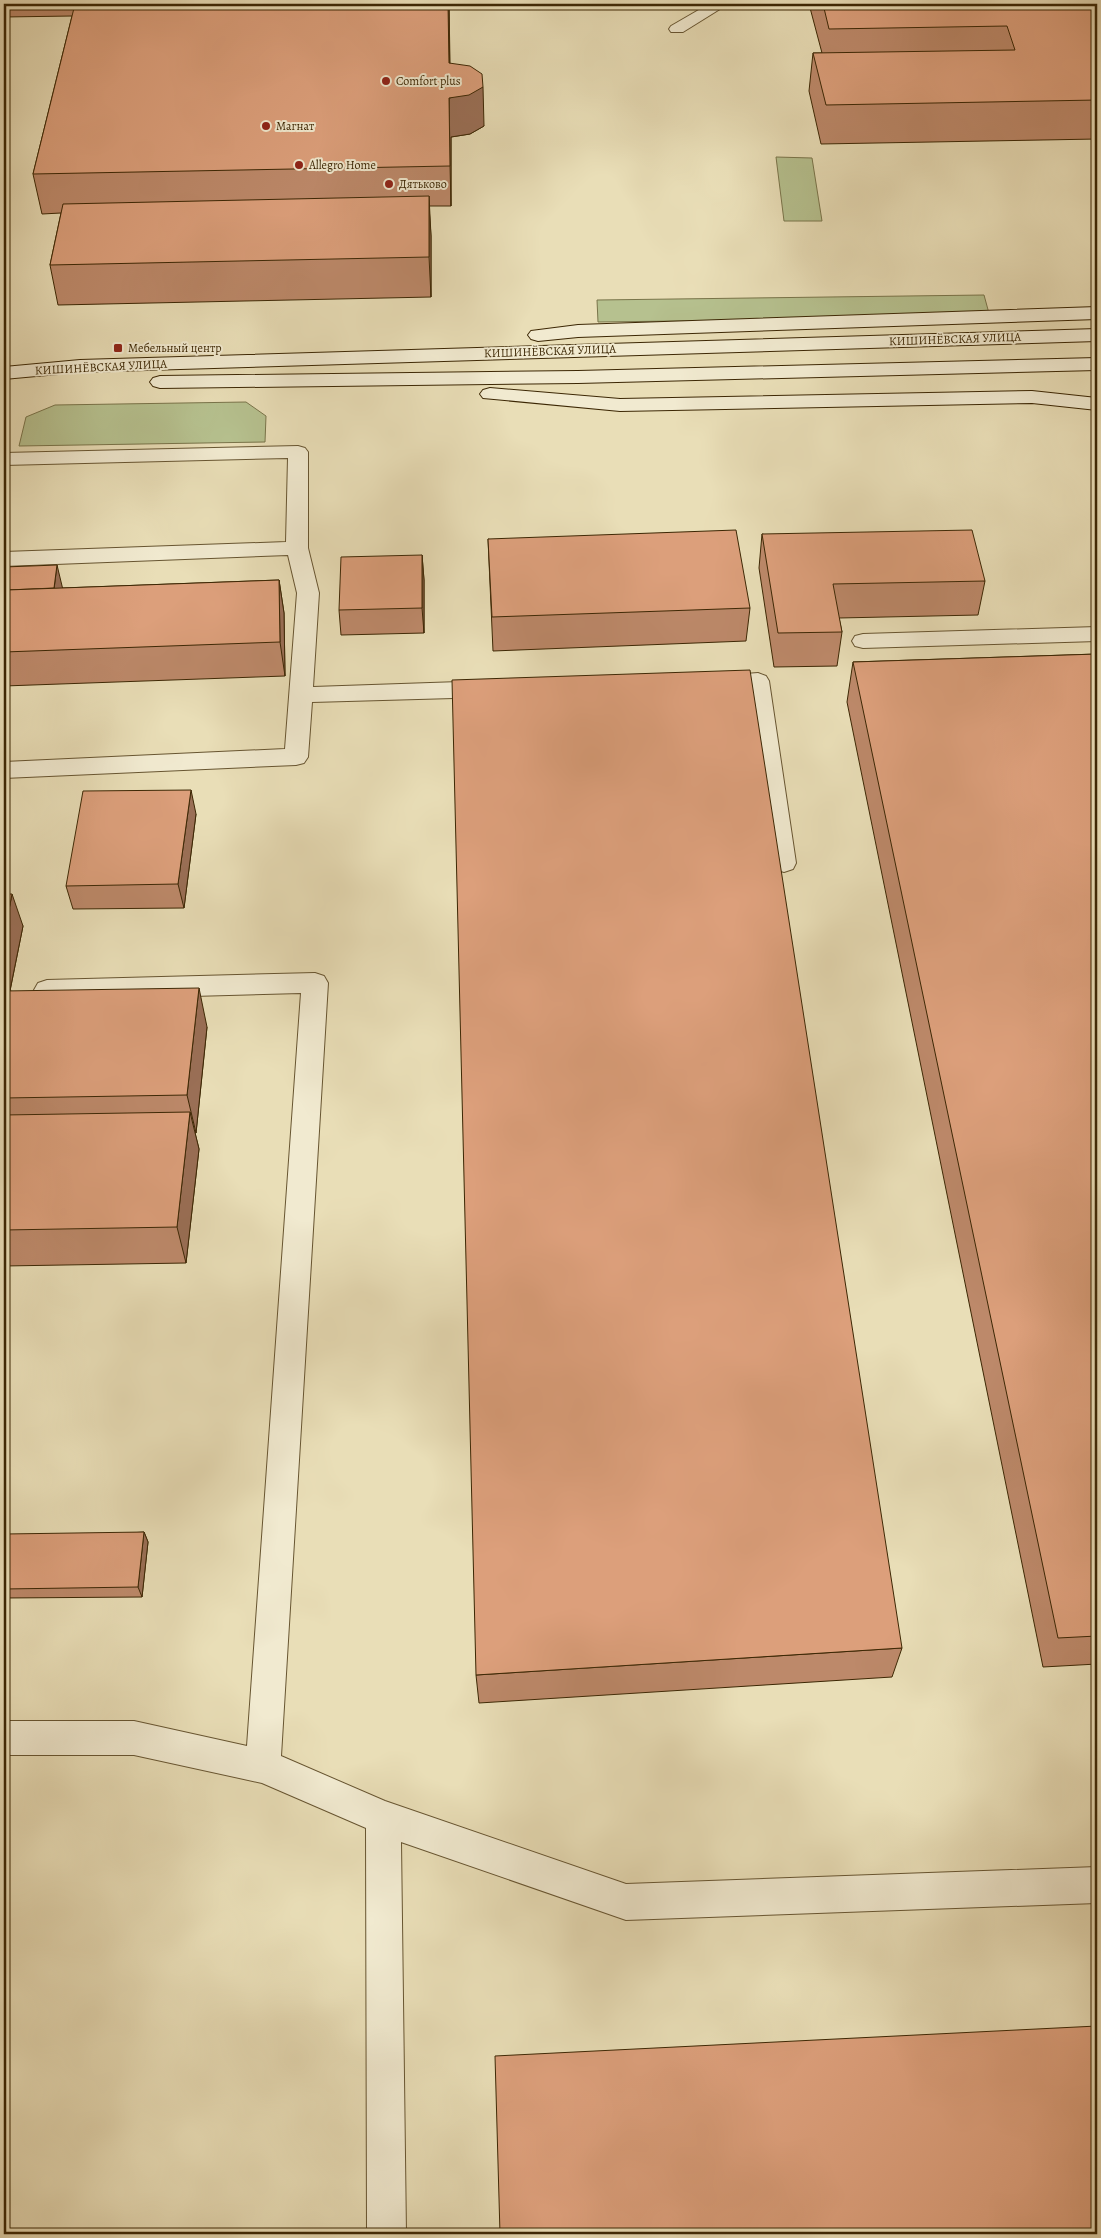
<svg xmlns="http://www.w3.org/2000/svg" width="1101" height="2238" font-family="Alegreya,serif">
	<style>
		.green { fill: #b6c18f; stroke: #79744a }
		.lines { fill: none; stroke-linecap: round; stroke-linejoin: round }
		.lane-casing { stroke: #675531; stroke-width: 2 }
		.secondary-casing { stroke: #3c2704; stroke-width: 2 }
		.lane { fill: #f1ead0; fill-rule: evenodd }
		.secondary { fill: #f1ead0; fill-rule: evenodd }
		.wall { fill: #bd896a; stroke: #3c2704 }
		.shaded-wall { fill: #9a6f56; stroke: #3c2704 }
		.building { fill: #dc9f7b; stroke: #3c2704 }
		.poi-dot { fill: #8f2418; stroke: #f1ead0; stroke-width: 2 }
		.labels { text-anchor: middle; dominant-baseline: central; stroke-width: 4; stroke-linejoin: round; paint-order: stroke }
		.far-poi-label { font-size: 12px; fill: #3c2704; stroke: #f1ead0; text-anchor: start }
		.far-street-label { font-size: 12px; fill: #3c2704; stroke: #f1ead0 }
	</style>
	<rect width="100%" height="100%" fill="#e9deb7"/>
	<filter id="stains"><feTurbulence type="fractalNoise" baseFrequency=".004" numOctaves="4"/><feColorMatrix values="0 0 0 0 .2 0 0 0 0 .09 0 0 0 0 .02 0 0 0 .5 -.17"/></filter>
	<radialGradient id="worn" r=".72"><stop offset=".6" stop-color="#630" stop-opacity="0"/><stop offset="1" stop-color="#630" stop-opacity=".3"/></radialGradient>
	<g class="green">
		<path d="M 776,157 L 812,158 L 822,221 L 784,221 Z"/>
		<path d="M 984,295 L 990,317 L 598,322 L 597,300 Z"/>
		<path d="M 246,402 L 266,416 L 265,442 L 19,446 L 26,417 L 55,405 Z"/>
	</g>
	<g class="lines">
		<g class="lane-casing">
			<g id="lane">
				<path d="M 709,4 L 728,4 L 683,32 L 671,32 L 669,29 L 671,26 Z"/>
				<path d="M 298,446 L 305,448 L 308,452 L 308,548 L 319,593 L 313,687 L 489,681 L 497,684 L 500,689 L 497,694 L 489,697 L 312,702 L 308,757 L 304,763 L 296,765 L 4,778 L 4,762 L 285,749 L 297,593 L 288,555 L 4,566 L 4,552 L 286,542 L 288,458 L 4,465 L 4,453 Z"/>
				<path d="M 1097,627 L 1097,641 L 863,648 L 855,646 L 852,641 L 855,636 L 863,634 Z"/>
				<path d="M 758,673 L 766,676 L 769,681 L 796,863 L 793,869 L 784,872 L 775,869 L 772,863 L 748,689 L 714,690 L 706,687 L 703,682 L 706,677 Z"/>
				<path d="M 315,973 L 324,976 L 328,983 L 281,1756 L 385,1801 L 626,1884 L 1097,1867 L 1097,1903 L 626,1920 L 401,1842 L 406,2234 L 367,2234 L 366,1828 L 262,1783 L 134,1755 L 4,1755 L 4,1721 L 134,1721 L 247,1746 L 301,993 L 47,1000 L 38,997 L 34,990 L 38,983 L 47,980 Z"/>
			</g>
		</g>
		<g class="secondary-casing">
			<g id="secondary">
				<path d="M 1097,307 L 1097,319 L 578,337 L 538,341 L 531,339 L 528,335 L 531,331 L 578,325 Z"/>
				<path d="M 1097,329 L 1097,341 L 80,372 L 4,379 L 4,367 L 80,360 Z"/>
				<path d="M 1097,358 L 1097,370 L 578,383 L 160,388 L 153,386 L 150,382 L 153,378 L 160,376 L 578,371 Z"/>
				<path d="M 490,388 L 620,399 L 1032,391 L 1097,398 L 1097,410 L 1032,403 L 620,411 L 483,398 L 480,394 L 483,390 Z"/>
			</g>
		</g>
		<use href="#lane" class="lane"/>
		<use href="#secondary" class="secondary"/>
	</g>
	<g class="wall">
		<path d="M 4,4 L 449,4 L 450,63 L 484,126 L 470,134 L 451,137 L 451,206 L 429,206 L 431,236 L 431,297 L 58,305 L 50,265 L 61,213 L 42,214 L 33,174 L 72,16 L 4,17 Z"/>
		<path d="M 809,4 L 1097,4 L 1097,139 L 821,144 L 809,91 L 813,53 L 822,53 Z"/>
		<path d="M 762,534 L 985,581 L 978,615 L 839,618 L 842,632 L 837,666 L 774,667 L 759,568 Z"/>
		<path d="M 488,539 L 750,608 L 746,641 L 493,651 Z"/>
		<path d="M 422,555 L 424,580 L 424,633 L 341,635 L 339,610 Z"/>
		<path d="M 4,567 L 63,588 L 279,580 L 284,613 L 285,676 L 4,686 Z"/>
		<path d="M 1097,654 L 1097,1664 L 1043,1667 L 847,702 L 853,662 Z"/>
		<path d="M 196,814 L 184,908 L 73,909 L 66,886 Z"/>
		<path d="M 4,894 L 23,926 L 10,991 L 207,1027 L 196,1133 L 195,1133 L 199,1149 L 186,1263 L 4,1266 Z"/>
		<path d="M 144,1532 L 148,1542 L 142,1597 L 4,1598 L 4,1542 Z"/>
		<path d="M 902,1648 L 892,1677 L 479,1703 L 476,1675 Z"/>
	</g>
	<g class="shaded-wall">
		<path d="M 448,4 L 449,4 L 450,98 L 483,87 L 484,126 L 470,134 L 451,137 L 451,206 L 450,166 Z"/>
		<path d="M 429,196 L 431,236 L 431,297 L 429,257 Z"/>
		<path d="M 422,555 L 424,580 L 424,633 L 422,608 Z"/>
		<path d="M 57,565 L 63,590 L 53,598 Z"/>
		<path d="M 279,580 L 284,613 L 285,676 L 280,642 Z"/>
		<path d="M 191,790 L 196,814 L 184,908 L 178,884 Z"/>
		<path d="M 12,894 L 23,926 L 5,1015 L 4,1010 L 4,936 Z"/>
		<path d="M 199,988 L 207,1027 L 196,1133 L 187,1095 Z"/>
		<path d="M 190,1112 L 199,1149 L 186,1263 L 177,1227 Z"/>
		<path d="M 144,1532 L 148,1542 L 142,1597 L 138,1587 Z"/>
	</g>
	<g class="building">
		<path d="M 75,4 L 448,4 L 449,63 L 470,66 L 482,74 L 483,87 L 469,95 L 449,98 L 450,166 L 33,174 Z"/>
		<path d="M 823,4 L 1097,4 L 1097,100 L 826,105 L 813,53 L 1015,50 L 1007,26 L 829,29 Z"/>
		<path d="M 429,196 L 429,257 L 50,265 L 63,204 Z"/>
		<path d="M 736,530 L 750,608 L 492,617 L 488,539 Z"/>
		<path d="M 972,530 L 985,581 L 833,584 L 842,632 L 778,633 L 762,534 Z"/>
		<path d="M 422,555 L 422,608 L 339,610 L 341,557 Z"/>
		<path d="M 57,565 L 54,588 L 7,590 L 4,613 L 4,567 Z"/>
		<path d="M 279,580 L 280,642 L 4,652 L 4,613 L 7,590 Z"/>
		<path d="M 1097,654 L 1097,1636 L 1058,1638 L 853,662 Z"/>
		<path d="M 750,670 L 902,1648 L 476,1675 L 452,680 Z"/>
		<path d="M 191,790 L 178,884 L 66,886 L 83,791 Z"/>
		<path d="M 4,894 L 12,894 L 4,936 Z"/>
		<path d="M 199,988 L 187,1095 L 4,1098 L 4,991 Z"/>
		<path d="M 190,1112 L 177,1227 L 4,1230 L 4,1115 Z"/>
		<path d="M 144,1532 L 138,1587 L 4,1589 L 4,1542 L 5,1534 Z"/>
		<path d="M 1097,2026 L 1097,2234 L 500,2234 L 495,2056 Z"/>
	</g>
	<g class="poi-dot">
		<circle cx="386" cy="81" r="5"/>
		<circle cx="266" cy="126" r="5"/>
		<circle cx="299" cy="165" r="5"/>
		<circle cx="389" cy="184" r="5"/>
		<rect x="113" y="343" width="10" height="10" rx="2.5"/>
	</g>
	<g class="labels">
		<g class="far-poi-label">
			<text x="396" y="81">Comfort plus</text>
			<text x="276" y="126">Магнат</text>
			<text x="309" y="165">Allegro Home</text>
			<text x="399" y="184">Дятьково</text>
			<text x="128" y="348">Мебельный центр</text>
		</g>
		<g class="far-street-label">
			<text transform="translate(955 339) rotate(-2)">КИШИНЁВСКАЯ УЛИЦА</text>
			<text transform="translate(550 351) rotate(-2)">КИШИНЁВСКАЯ УЛИЦА</text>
			<text transform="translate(101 367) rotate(-3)">КИШИНЁВСКАЯ УЛИЦА</text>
		</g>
	</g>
	<rect width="1101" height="2238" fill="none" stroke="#e9deb7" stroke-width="20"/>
	<rect x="5" y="5" width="1091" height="2228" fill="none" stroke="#3c2704" stroke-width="2.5"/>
	<rect x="10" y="10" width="1081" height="2218" fill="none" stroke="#3c2704"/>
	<rect width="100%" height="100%" filter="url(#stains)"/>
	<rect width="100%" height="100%" fill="url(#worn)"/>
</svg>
